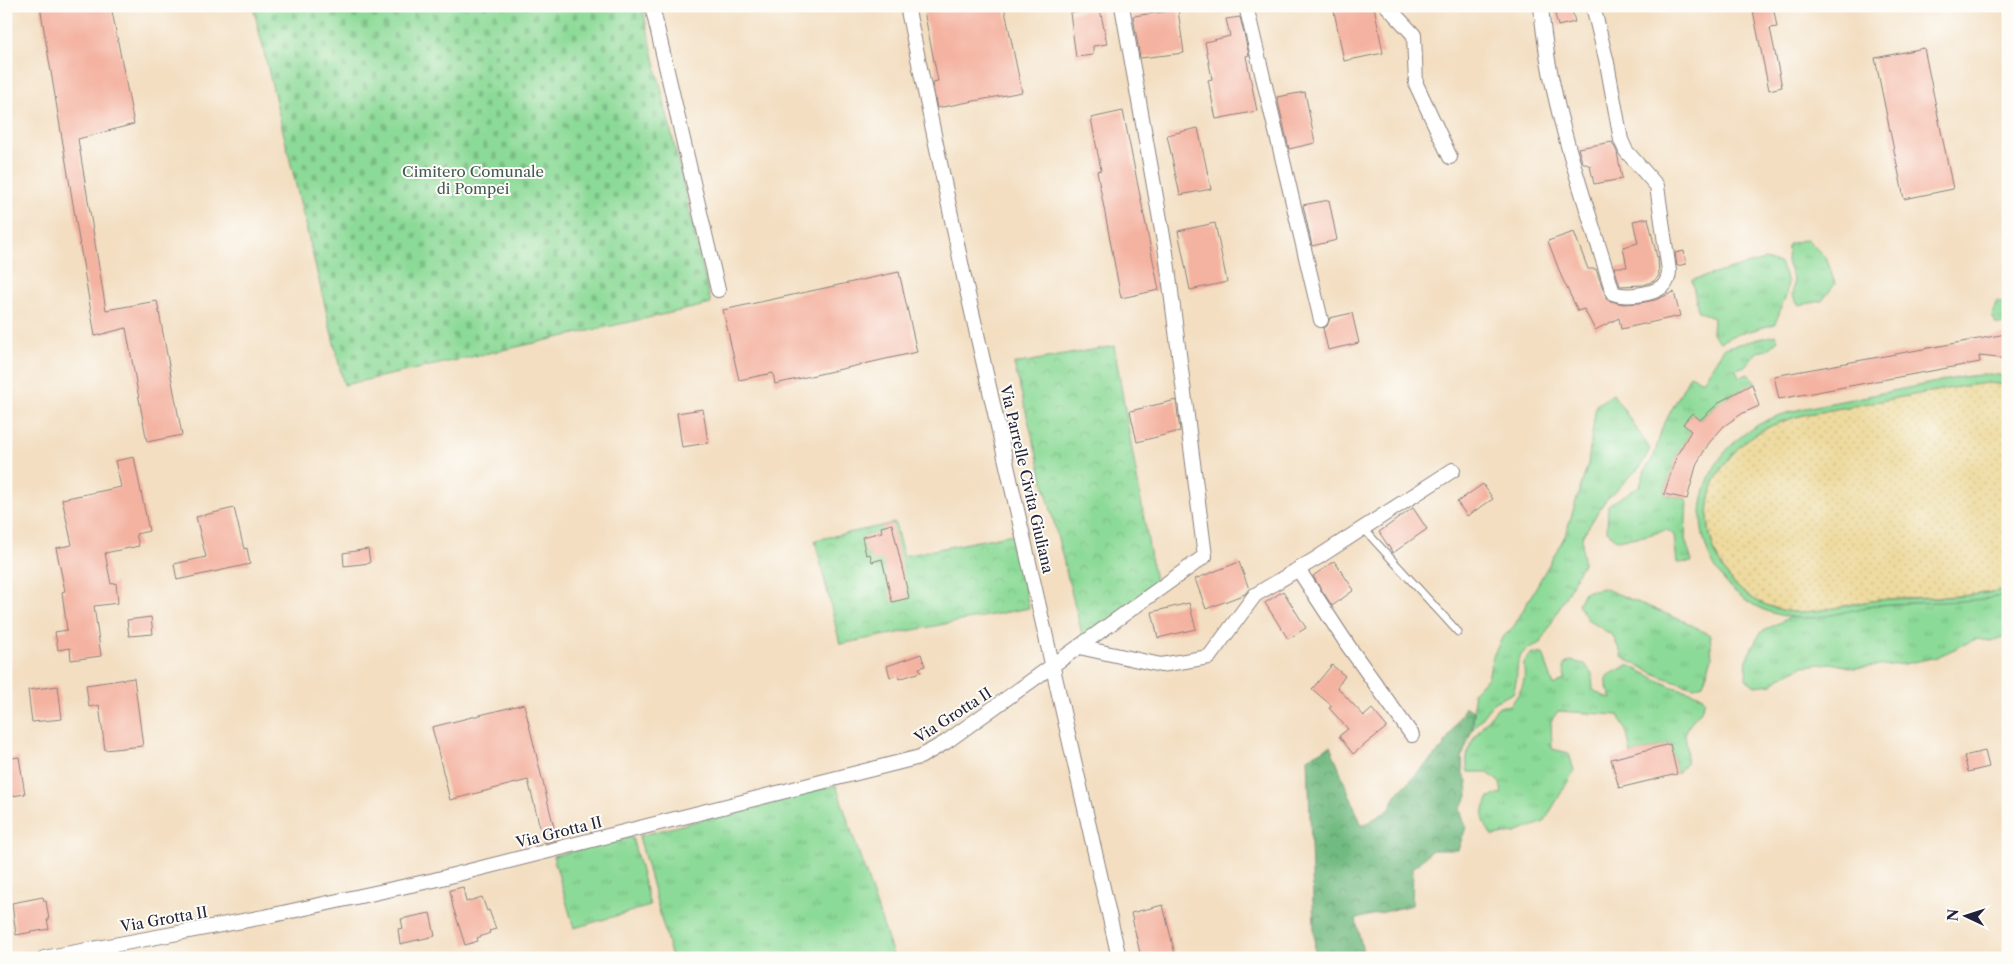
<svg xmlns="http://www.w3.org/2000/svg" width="2014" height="964" font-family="'Libre Caslon Text',serif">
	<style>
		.grass { fill: url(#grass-tufts); stroke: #577e69 }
		.forest { fill: url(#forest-crowns); stroke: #4a6e5e }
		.sand { fill: url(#sand-dots); stroke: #887e6c }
		.cemetery { fill: url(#cemetery-stones); stroke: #577e69 }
		.park { fill: url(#park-crowns); stroke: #577e69 }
		.garden { fill: #8cda97; stroke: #577e69 }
		.building { fill: #f4b2a0 }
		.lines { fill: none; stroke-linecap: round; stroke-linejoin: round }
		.service-casing { stroke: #8a807e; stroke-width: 9 }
		.minor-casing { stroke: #8a807e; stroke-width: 16 }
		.service { stroke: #fff; stroke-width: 7 }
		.minor { stroke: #fff; stroke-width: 14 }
		.labels { text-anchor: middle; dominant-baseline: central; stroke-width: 4; stroke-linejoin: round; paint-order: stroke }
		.park-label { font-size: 15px; fill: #425957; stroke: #fdfcf7 }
		.street-label { font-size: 15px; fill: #22223b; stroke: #fdfcf7 }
	</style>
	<defs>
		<pattern id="grass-tufts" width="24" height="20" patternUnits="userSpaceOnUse" patternTransform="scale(1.25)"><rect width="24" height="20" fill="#8cda97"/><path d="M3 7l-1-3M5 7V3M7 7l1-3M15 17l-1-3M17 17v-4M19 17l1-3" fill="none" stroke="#78bb83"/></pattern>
		<pattern id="forest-crowns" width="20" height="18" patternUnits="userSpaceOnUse" patternTransform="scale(1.25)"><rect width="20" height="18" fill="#71ba80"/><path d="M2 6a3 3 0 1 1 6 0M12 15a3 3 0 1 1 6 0" fill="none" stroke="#5c976a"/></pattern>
		<pattern id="sand-dots" width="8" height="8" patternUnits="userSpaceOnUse" patternTransform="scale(1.25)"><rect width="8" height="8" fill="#eeda9e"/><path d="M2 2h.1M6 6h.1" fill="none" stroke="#ccbb89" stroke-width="1.8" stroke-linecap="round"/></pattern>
		<pattern id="cemetery-stones" width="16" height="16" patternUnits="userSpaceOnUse" patternTransform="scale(1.25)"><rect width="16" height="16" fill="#8cda97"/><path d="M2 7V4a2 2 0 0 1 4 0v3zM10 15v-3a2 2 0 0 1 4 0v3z" fill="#78bb83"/></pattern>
		<pattern id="park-crowns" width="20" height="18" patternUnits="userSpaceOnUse" patternTransform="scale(1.25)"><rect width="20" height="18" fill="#8cda97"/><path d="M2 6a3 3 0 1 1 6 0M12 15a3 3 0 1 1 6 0" fill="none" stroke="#78bb83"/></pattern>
	</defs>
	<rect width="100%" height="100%" fill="#fdfcf7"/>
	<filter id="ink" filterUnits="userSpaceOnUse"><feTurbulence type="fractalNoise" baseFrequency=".02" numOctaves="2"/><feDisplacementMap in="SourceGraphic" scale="10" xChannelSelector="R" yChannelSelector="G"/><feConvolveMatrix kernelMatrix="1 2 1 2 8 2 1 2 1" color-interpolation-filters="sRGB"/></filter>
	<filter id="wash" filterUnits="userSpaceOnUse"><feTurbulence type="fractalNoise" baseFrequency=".0096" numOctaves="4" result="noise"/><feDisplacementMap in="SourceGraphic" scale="20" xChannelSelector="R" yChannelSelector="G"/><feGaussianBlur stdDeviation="1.12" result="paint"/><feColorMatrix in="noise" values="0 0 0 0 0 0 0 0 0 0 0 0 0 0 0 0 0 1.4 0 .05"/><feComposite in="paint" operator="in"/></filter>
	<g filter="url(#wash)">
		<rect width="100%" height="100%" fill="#f3dec1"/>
		<g class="grass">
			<path d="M 1807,239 L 1827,259 L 1835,284 L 1822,301 L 1799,305 L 1792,296 L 1794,281 L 1787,262 L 1788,244 Z"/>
			<path d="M 1764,260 L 1780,263 L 1788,282 L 1786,295 L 1775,324 L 1732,336 L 1720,342 L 1712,333 L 1713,318 L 1698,311 L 1692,280 Z"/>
			<path d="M 1997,301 L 2008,306 L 2008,334 L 2006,333 L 2006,324 L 1996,324 L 1992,315 Z"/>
			<path d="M 1775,335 L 1778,340 L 1767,350 L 1757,352 L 1746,366 L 1736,369 L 1739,377 L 1748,374 L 1756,382 L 1721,401 L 1700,420 L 1692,413 L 1683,424 L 1691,431 L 1677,455 L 1664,494 L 1687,499 L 1685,539 L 1692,562 L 1677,563 L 1674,535 L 1667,530 L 1644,536 L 1616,540 L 1607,531 L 1608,505 L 1640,486 L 1645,470 L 1654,456 L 1662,428 L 1690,375 L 1703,381 L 1724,348 Z"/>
			<path d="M 1613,394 L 1650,449 L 1641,466 L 1605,501 L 1582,537 L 1583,563 L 1541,643 C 1508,654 1522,668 1513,693 L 1494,702 L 1472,730 L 1474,711 L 1473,691 L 1488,678 L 1493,656 L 1502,638 L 1514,626 L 1565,536 L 1588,464 L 1596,405 Z"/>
			<path d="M 1603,588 L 1686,622 L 1710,635 L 1712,658 L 1703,684 L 1694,687 L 1662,677 L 1623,658 L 1613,636 L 1587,619 L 1578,604 L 1584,592 Z"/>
			<path d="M 2008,594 L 2008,635 L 1992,641 L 1976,639 L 1937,657 L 1904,664 L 1854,668 L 1831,663 L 1803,666 L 1784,675 L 1772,684 L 1755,686 L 1746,679 L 1747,657 L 1761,632 L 1790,617 L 1812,617 L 1879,605 L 1977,599 Z"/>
			<path d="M 1532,653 L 1543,654 L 1554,686 L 1565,679 L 1564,665 L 1570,661 L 1585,664 L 1592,674 L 1593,690 L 1607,698 L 1612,699 L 1607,687 L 1607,676 L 1628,665 L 1670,686 L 1701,695 L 1705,701 L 1700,712 L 1690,723 L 1685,734 L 1687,749 L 1686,763 L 1677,774 L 1670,744 L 1631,754 L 1627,733 L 1618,715 L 1558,711 L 1551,721 L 1552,749 L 1569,753 L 1574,771 L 1544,822 L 1515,833 L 1492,836 C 1482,820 1480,816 1489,797 L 1502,793 L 1500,783 L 1487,772 L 1468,772 C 1461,746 1483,726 1498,707 L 1510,705 C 1516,698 1523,689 1524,679 C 1526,666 1519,664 1532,653 Z"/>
			<path d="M 836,785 L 894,958 L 672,958 L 639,836 Z"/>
			<path d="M 632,837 L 650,906 L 574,928 L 553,856 Z"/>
		</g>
		<path class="forest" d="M 1465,707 L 1474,711 L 1472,730 L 1462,757 L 1463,774 L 1467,781 L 1468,796 L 1460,809 L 1466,827 L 1458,850 L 1432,850 L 1413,868 L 1412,905 L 1356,919 L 1364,958 L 1315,958 L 1308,758 L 1330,746 L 1362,826 L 1390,809 L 1396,795 L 1444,746 Z"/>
		<path class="sand" d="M 1988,383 L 2008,385 L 2008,588 C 1971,600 1918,595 1879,600 C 1851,603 1823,613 1793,612 C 1782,611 1767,606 1757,601 C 1714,579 1696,520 1717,476 C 1723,465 1731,455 1740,446 C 1759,428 1783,420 1808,414 L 1963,386 Z"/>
		<path class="cemetery" d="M 253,6 L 642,6 L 711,304 L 344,385 Z"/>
		<g class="park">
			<path d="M 1114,346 L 1156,587 L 1083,638 L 1014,364 Z"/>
			<path d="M 895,523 L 903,556 L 1013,534 L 1029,608 L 840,644 L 815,540 Z"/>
		</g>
		<path class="garden" d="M 1988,374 L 2008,376 L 2008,385 L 1988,383 L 1963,386 L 1808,414 C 1783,420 1759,428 1740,446 C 1731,455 1723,465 1717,476 C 1696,520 1714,579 1757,601 C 1767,606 1782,611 1793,612 C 1823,613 1851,603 1879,600 C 1918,596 1971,600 2008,588 L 2008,595 C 1966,604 1922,601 1879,605 C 1850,609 1819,622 1790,617 C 1739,610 1701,567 1701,515 C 1702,477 1724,445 1756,426 C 1783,410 1817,406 1847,400 C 1885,392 1924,385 1962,377 Z"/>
		<g id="blocks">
			<g class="building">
				<path d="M 40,6 L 111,6 L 134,124 L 78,139 L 106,310 L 157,301 L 182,435 L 147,442 L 126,328 L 95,336 Z"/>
				<path d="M 923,6 L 1004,6 L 1022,92 L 937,108 L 932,82 L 938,81 Z"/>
				<path d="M 1333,6 L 1374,6 L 1383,53 L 1344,61 Z"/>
				<path d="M 1553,6 L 1571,6 L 1575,22 L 1558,26 Z"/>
				<path d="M 1752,6 L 1773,6 L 1777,27 L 1770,28 L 1782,87 L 1769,90 Z"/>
				<path d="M 1100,9 L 1107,44 L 1093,46 L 1093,55 L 1076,57 L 1070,13 Z"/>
				<path d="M 1178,10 L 1184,53 L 1140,58 L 1133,16 Z"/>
				<path d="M 1240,17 L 1249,55 L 1246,56 L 1257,111 L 1216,119 L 1208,80 L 1212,79 L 1205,42 L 1230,36 L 1226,19 Z"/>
				<path d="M 1924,48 L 1953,189 L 1904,199 L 1875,58 Z"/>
				<path d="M 1305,92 L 1315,143 L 1289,149 L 1277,97 Z"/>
				<path d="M 1123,111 L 1159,290 L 1121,298 L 1097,171 L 1101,170 L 1091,118 Z"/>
				<path d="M 1198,128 L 1211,189 L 1180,195 L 1167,135 Z"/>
				<path d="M 1612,142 L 1617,152 L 1622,179 L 1594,184 L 1590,166 L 1582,162 L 1578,148 Z"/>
				<path d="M 1329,200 L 1337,240 L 1312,246 L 1303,205 Z"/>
				<path d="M 1648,218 L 1657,257 L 1658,256 L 1659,276 L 1654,281 L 1644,285 L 1620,286 L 1614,267 L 1627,267 L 1623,247 L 1638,243 L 1633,221 Z"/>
				<path d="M 1215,223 L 1227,282 L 1190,290 L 1178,231 Z"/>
				<path d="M 1574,232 L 1588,269 L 1596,269 L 1607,300 L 1623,304 L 1639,303 L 1655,300 L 1674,292 L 1680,316 L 1621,329 L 1619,318 L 1595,330 L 1584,309 L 1578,311 L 1562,278 L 1548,241 Z"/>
				<path d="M 1684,251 L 1686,264 L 1677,266 L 1675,253 Z"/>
				<path d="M 899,272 L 917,352 L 775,384 L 773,373 L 739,380 L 723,310 Z"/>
				<path d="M 1352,313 L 1359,343 L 1328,350 L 1323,328 L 1327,326 L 1330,318 Z"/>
				<path d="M 2006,334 L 2006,338 L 2008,338 L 2008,359 L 1979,356 L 1980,362 L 1779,399 L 1774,376 Z"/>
				<path d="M 1752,384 L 1759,406 L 1743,413 L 1724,426 L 1709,443 L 1697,463 L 1687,499 L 1664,494 L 1677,455 L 1691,431 L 1683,424 L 1692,413 L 1700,420 L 1721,401 Z"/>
				<path d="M 1176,400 L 1180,431 L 1137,442 L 1130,411 Z"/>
				<path d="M 703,409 L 708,443 L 682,447 L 677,413 Z"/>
				<path d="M 134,457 L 149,531 L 136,534 L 139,546 L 105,553 L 111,584 L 116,583 L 118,603 L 94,606 L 101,656 L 71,660 L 70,648 L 58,650 L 55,632 L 67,630 L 62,592 L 65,591 L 56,548 L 72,545 L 62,499 L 121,487 L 115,461 Z"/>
				<path d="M 1483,484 L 1493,499 L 1467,516 L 1457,502 Z"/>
				<path d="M 234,508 L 244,549 L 247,548 L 250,564 L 177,580 L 174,564 L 206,557 L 196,517 Z"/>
				<path d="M 1413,508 L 1427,529 L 1393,553 L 1379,532 Z"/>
				<path d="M 892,524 L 909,598 L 892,602 L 882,559 L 872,562 L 870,554 L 866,555 L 862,537 L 882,532 L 881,527 Z"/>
				<path d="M 368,549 L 370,563 L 344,566 L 343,553 Z"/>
				<path d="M 1334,561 L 1354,590 L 1332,606 L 1313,576 Z"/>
				<path d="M 1239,562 L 1249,589 L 1245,594 L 1206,609 L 1195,579 Z"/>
				<path d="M 1283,591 L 1306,628 L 1288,639 L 1265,603 Z"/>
				<path d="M 1189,603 L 1196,629 L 1158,638 L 1152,612 Z"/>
				<path d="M 151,617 L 153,634 L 129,636 L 127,620 Z"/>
				<path d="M 921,654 L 925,666 L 919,668 L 921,672 L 899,679 L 898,675 L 890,677 L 887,666 Z"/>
				<path d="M 1332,665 L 1345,676 L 1337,687 L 1364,716 L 1372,709 L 1387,727 L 1353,754 L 1339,736 L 1348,729 L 1329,708 L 1332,706 L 1312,689 Z"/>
				<path d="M 134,678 L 143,746 L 105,750 L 99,705 L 89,707 L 86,685 Z"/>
				<path d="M 58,686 L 62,719 L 32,722 L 28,690 Z"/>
				<path d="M 524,704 L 557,840 L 544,843 L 528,780 L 450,800 L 432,727 Z"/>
				<path d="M 1670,744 L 1677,774 L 1619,788 L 1611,759 Z"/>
				<path d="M 1985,751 L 1989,767 L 1968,772 L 1964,756 Z"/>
				<path d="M 19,757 L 25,794 L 6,797 L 6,759 Z"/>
				<path d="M 463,887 L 466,902 L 482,897 L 487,911 L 489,910 L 496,929 L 489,931 L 490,933 L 477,938 L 478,941 L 465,945 L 453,907 L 450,890 Z"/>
				<path d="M 43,897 L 44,901 L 46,901 L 49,920 L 47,920 L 49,929 L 16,935 L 12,903 Z"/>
				<path d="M 1163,905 L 1176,958 L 1141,958 L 1131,913 Z"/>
				<path d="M 430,913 L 435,936 L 400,944 L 398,929 L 403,928 L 401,919 Z"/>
			</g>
		</g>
	</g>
	<g filter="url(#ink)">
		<use href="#blocks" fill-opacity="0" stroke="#8a807e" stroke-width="1"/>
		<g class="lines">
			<g class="service-casing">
				<path id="service" d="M 1363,528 L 1458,632"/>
			</g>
			<g class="minor-casing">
				<g id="minor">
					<path d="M 652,6 L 718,290"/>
					<path d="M 907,6 L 964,277 L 1119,958"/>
					<path d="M 1246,6 L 1321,320"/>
					<path d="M 1387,6 L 1414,35 L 1416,84 L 1450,157"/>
					<path d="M 1541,6 C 1549,106 1585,198 1613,293 C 1625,298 1652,295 1663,286 C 1667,283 1669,276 1669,271 L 1657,186 L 1626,151 L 1621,140 L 1607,63 L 1593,6"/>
					<path d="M 1298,569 L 1349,647 L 1412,735"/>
					<path d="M 1079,647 L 1161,665 L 1209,657 L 1255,595 L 1317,558 L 1453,470"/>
					<path d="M 44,958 L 264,917 L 434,880 L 920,757 L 946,742 L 1205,556 L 1166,253 L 1122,6"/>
				</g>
			</g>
			<use href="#service" class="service"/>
			<use href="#minor" class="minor"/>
		</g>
	</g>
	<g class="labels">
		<g class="park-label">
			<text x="473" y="171">Cimitero Comunale<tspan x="473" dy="17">di Pompei</tspan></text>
		</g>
		<g class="street-label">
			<text transform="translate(1027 479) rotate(77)">Via Parrelle Civita Giuliana</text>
			<text transform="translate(953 715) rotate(-33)">Via Grotta II</text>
			<text transform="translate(559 832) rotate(-14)">Via Grotta II</text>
			<text transform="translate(164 919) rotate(-10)">Via Grotta II</text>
		</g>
	</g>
	<rect width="2014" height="964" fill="none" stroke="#fdfcf7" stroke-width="25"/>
	<g transform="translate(1966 916) rotate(274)" stroke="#fdfcf7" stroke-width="4" paint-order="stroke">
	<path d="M0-4L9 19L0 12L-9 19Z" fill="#22223b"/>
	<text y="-8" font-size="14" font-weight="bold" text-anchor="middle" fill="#22223b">N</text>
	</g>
</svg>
